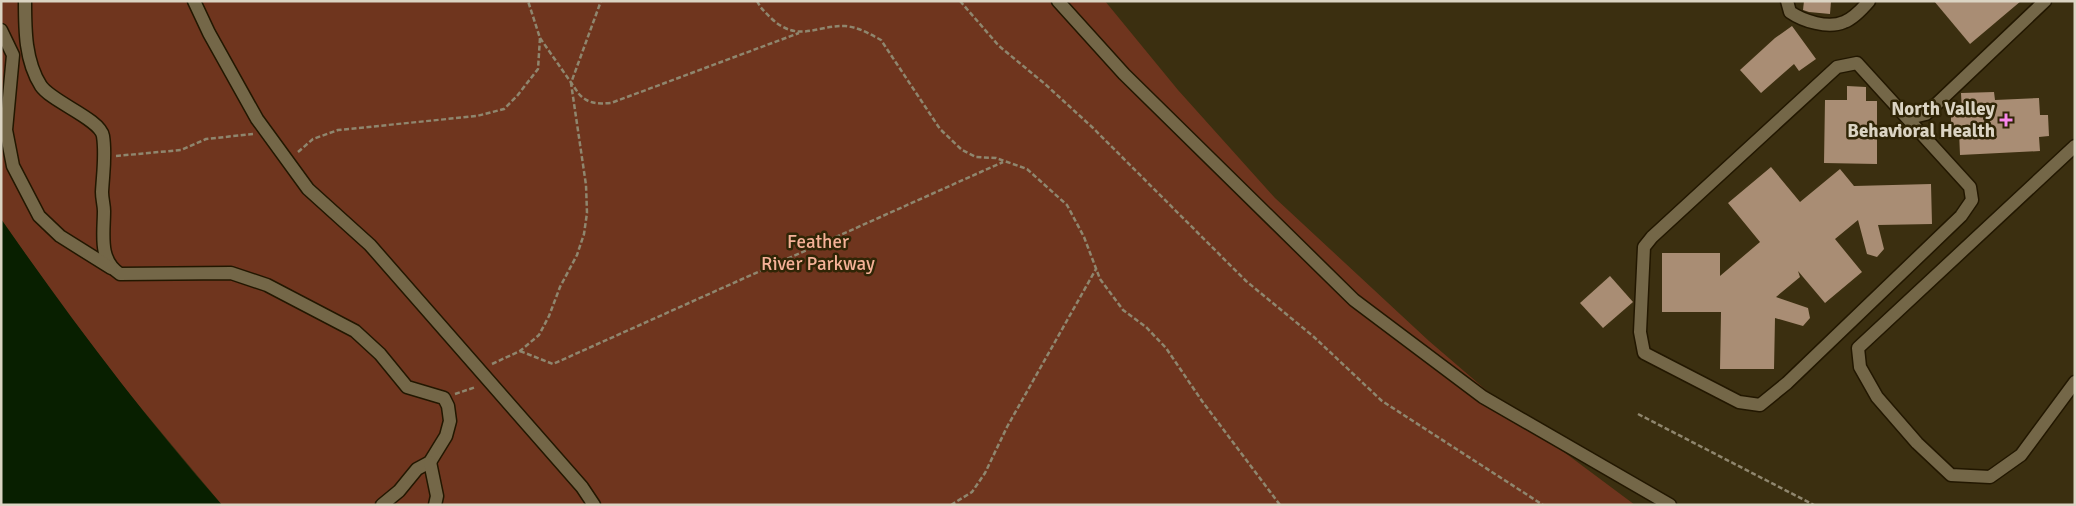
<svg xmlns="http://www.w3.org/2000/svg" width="2076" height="506" font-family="Signika,sans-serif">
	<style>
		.green { fill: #6f351e }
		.water { fill: #081f00 }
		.building { fill: #a98d74 }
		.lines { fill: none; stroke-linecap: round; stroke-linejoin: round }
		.minor-casing { stroke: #221700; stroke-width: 15 }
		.path { stroke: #8f866e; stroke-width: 2.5; stroke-dasharray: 5 2.5; stroke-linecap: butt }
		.minor { stroke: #746748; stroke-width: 12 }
		.poi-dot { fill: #f888eb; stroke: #302506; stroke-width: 2 }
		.labels { text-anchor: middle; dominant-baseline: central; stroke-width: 5; stroke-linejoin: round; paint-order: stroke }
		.poi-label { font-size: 19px; font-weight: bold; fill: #dbd4c3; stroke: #302506; text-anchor: end }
		.park-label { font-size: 19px; fill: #f5b197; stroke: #302506 }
	</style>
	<rect width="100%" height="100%" fill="#3b2f10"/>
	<path class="green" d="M 1,1 L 1105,1 L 1178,90 L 1275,198 L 1429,341 L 1521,420 L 1635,505 L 222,505 L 131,396 L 64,309 L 1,219 Z"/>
	<path class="water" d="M 1,219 C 70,318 142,414 222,505 L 1,505 Z"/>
	<g class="building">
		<path d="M 1804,1 L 1831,1 L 1830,14 L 1809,12 L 1803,10 Z"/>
		<path d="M 1934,1 L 2021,1 L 1970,44 Z"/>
		<path d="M 1792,26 L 1816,59 L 1799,71 L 1794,64 L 1761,93 L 1740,70 L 1775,38 Z"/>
		<path d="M 1847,86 L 1866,87 L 1866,101 L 1877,101 L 1877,164 L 1824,163 L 1825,100 L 1847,100 Z"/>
		<path d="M 1994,92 L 1995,100 L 2039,98 L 2040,115 L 2048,115 L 2049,136 L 2039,137 L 2040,151 L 1960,155 L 1959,131 L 1951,131 L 1951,114 L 1962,114 L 1961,93 Z"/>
		<path d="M 1771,167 L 1800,202 L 1840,169 L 1854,186 L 1931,184 L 1932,224 L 1878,225 L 1884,249 L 1877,257 L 1867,254 L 1858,220 L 1835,239 L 1862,272 L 1825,303 L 1798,271 L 1800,277 L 1776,297 L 1808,308 L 1810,318 L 1803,326 L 1775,318 L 1774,369 L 1720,369 L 1721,312 L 1662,312 L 1662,253 L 1720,253 L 1720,276 L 1760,242 L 1728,203 Z"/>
		<path d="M 1610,276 L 1633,302 L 1603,328 L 1580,303 Z"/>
	</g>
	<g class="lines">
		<g class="minor-casing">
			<g id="minor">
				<path d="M 25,1 C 25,30 25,61 41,86 C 52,102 100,119 103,136 C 106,155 103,173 102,192 C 102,199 104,205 104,211 C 104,233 98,260 120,274 L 231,273 L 267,285 L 355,331 L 380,354 L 407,387 L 444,398 L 448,406 L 450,421 L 446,436 L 430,462 L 417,469 L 399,491 L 382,505"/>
				<path d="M 194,1 L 209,33 L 257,119 L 308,189 L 370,245 L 582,487 L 594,505"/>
				<path d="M 1058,1 L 1124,74 L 1354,300 L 1483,397 L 1670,505"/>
				<path d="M 1787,1 L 1790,12 C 1803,21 1828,29 1844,22 C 1852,19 1863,8 1869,1"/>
				<path d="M 1,30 L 13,55 L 6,130 L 13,166 L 39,216 L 60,236 L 111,268"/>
				<path d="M 1857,63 L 1970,187 L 1972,200 L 1961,216 L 1787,383 L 1760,405 L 1739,402 L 1644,353 L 1640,332 L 1644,247 L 1652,237 L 1837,67 Z"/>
				<path d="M 1909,118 L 1926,114 L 2045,1"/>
				<path d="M 2075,146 L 1858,348 L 1860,367 L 1877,397 L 1917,443 L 1951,475 L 1990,477 L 2021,455 L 2075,382"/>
				<path d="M 430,462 L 437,496 L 435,505"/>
			</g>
		</g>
		<g class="path">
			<path d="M 757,1 C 761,9 766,13 772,19 C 798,43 817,25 845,26 C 858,27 870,34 881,40 L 940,129 L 962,150 L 976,157 L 996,158 L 1027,169 L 1067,205 L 1084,237 L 1100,279 L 1123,310 L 1146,327 L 1166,348 L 1202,401 L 1280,505"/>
			<path d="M 960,1 L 999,46 L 1045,84 L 1092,127 L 1246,281 L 1314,337 L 1382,401 L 1543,505"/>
			<path d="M 540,38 L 579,94 C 588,104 598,104 611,103 L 799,33"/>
			<path d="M 298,152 L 313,139 L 338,130 L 477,116 L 504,109 L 517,96 L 538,69 L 540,38 L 528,1"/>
			<path d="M 116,156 L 181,150 L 206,139 L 253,134"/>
			<path d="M 520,351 L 553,364 L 1003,162"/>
			<path d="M 492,364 L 520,351 L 539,335 L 549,316 L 560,287 L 577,255 L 584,234 L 587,213 L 586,185 L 571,83 L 601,1"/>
			<path d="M 455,394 L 476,387"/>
			<path d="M 1638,414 L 1814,505"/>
			<path d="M 951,505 L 972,492 L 985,473 L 1007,427 L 1096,269"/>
		</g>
		<use href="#minor" class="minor"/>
	</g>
	<path class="poi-dot" d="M2003.5 112.5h5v5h5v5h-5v5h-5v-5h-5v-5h5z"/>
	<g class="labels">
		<g class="poi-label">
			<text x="1995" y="109">North Valley<tspan x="1995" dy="22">Behavioral Health</tspan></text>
		</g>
		<g class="park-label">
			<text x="818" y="242">Feather<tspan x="818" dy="22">River Parkway</tspan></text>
		</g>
	</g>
	<rect width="2076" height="506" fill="none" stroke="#dbd4c3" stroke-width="5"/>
</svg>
